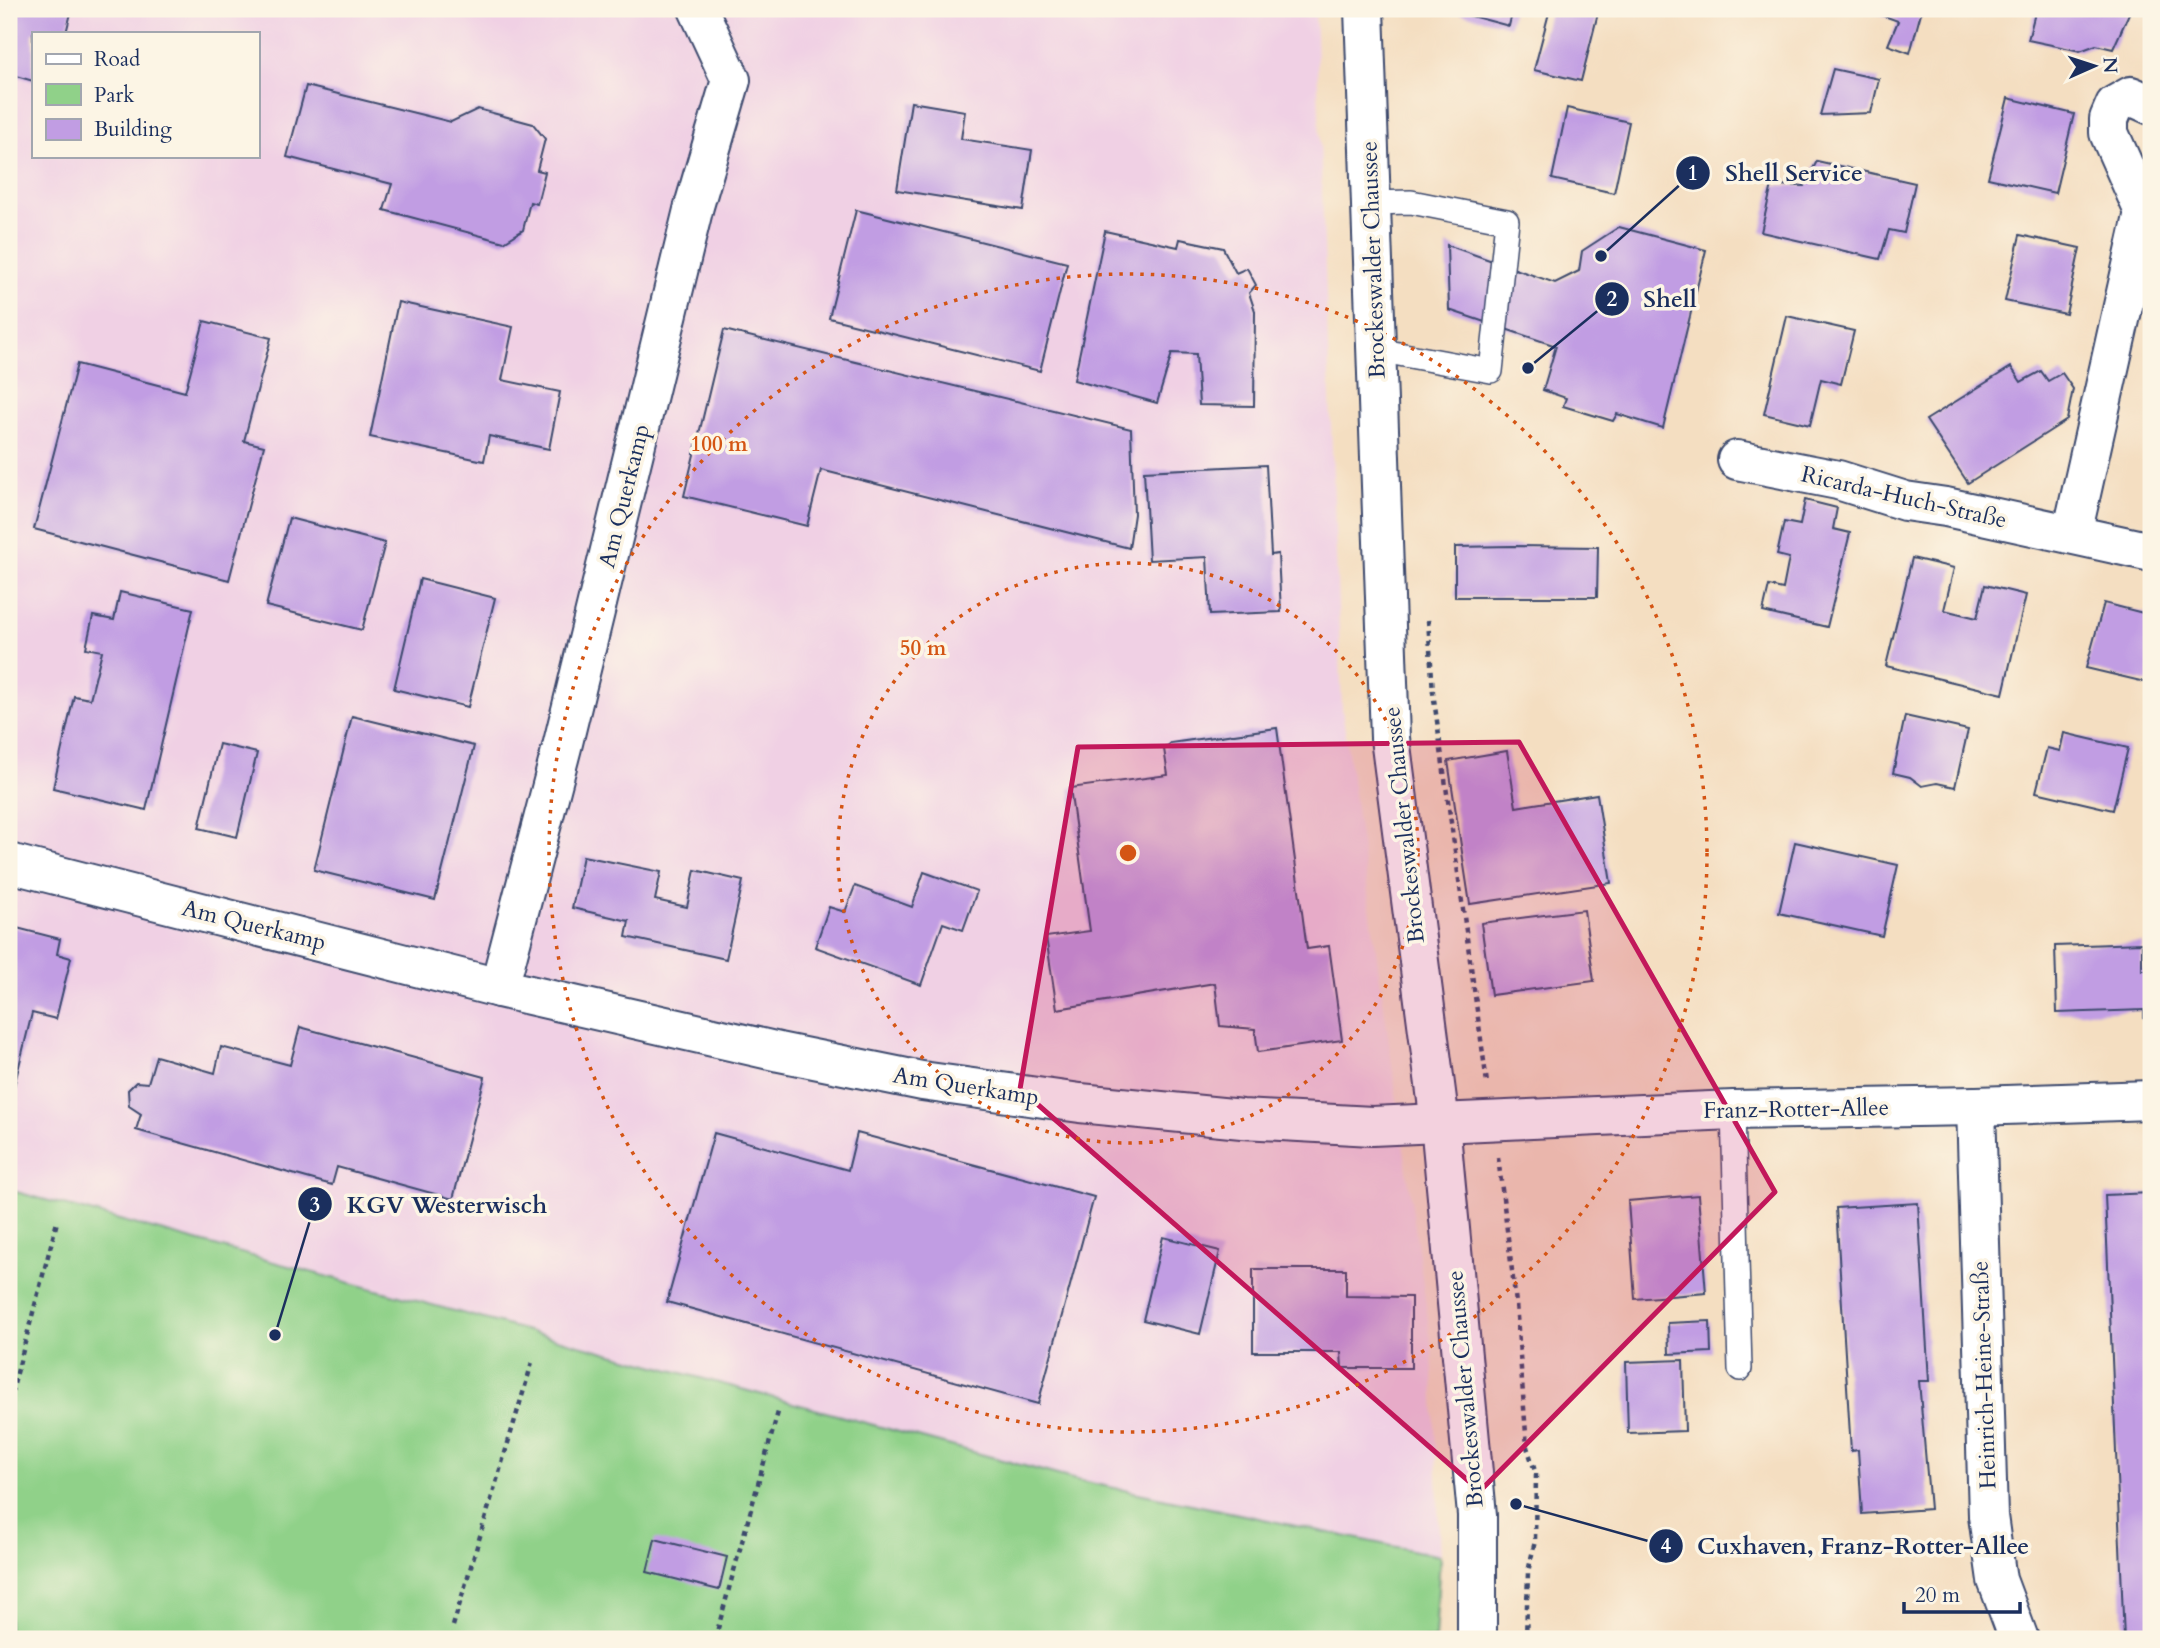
<svg xmlns="http://www.w3.org/2000/svg" width="2160" height="1648" font-family="Cardo,serif">
	<style>
		.built { fill: #f0d0e4; fill-rule: evenodd }
		.green { fill: #90d189; stroke: #568074; stroke-width: 2 }
		.building { fill: #c19de3 }
		.lines { fill: none; stroke-linecap: round; stroke-linejoin: round }
		.lane-casing { stroke: #3c496d; stroke-width: 26 }
		.street-casing { stroke: #3c496d; stroke-width: 42 }
		.secondary-casing { stroke: #3c496d; stroke-width: 42 }
		.path { stroke: #3c496d; stroke-width: 4.5; stroke-dasharray: 5 5; stroke-linecap: butt }
		.lane { stroke: #fff; stroke-width: 23 }
		.street { stroke: #fff; stroke-width: 38 }
		.secondary { stroke: #fff; stroke-width: 38 }
		.marked { fill: #c2185b; fill-opacity: 0.2; stroke: #c2185b; stroke-width: 5; stroke-linejoin: round }
		.ring { fill: none; stroke: #d45514; stroke-width: 3.5; stroke-dasharray: 3.5 7 }
		.labels { text-anchor: middle; dominant-baseline: central; stroke-width: 7; stroke-linejoin: round; paint-order: stroke }
		.street-label { font-size: 23px; fill: #1b2f5e; stroke: #fcf5e5 }
		.centre { fill: #d45514; stroke: #fcf5e5; stroke-width: 3.5 }
		.ring-label { font-size: 21px; text-anchor: middle; font-weight: bold; fill: #d45514; stroke: #fcf5e5; stroke-width: 7; stroke-linejoin: round; paint-order: stroke }
		.leader { fill: none; stroke: #1b2f5e; stroke-width: 2.5 }
		.callout-dot { fill: #1b2f5e; stroke: #fcf5e5; stroke-width: 2.5 }
		.mark-label { font-size: 21px; text-anchor: middle; font-weight: bold; fill: #fff }
		.callout-label { font-size: 24px; text-anchor: middle; font-weight: bold; fill: #1b2f5e; stroke: #fcf5e5; stroke-width: 7; stroke-linejoin: round; paint-order: stroke }
	</style>
	<rect width="100%" height="100%" fill="#fcf5e5"/>
	<filter id="ink" filterUnits="userSpaceOnUse"><feTurbulence type="fractalNoise" baseFrequency=".0143" numOctaves="2"/><feDisplacementMap in="SourceGraphic" scale="14" xChannelSelector="R" yChannelSelector="G"/><feConvolveMatrix kernelMatrix="1 2 1 2 8 2 1 2 1" color-interpolation-filters="sRGB"/></filter>
	<filter id="wash" filterUnits="userSpaceOnUse"><feTurbulence type="fractalNoise" baseFrequency=".00686" numOctaves="4" result="noise"/><feDisplacementMap in="SourceGraphic" scale="28" xChannelSelector="R" yChannelSelector="G"/><feGaussianBlur stdDeviation="1.57" result="paint"/><feColorMatrix in="noise" values="0 0 0 0 0 0 0 0 0 0 0 0 0 0 0 0 0 1.4 0 .05"/><feComposite in="paint" operator="in"/></filter>
	<g filter="url(#wash)">
		<rect width="100%" height="100%" fill="#f4dec1"/>
		<path class="built" d="M 9,9 L 1315,9 L 1342,709 L 1432,1349 L 1440,1556 L 1076,1480 L 9,1190 ZM 33,33 L 257,33 L 257,156 L 33,156 Z"/>
		<path class="green" d="M 9,1190 L 1076,1480 L 1440,1556 L 1435,1639 L 9,1639 Z"/>
		<g id="blocks">
			<g class="building">
				<path d="M 9,9 L 72,9 L 66,33 L 33,33 L 33,81 L 9,74 Z"/>
				<path d="M 1059,9 L 1077,9 L 1076,14 Z"/>
				<path d="M 1445,9 L 1513,9 L 1509,26 Z"/>
				<path d="M 1550,9 L 1599,9 L 1581,81 L 1534,70 Z"/>
				<path d="M 1865,9 L 1922,9 L 1910,53 L 1888,45 L 1898,21 Z"/>
				<path d="M 2036,9 L 2131,9 L 2113,49 L 2096,45 L 2080,51 L 2028,40 Z"/>
				<path d="M 1833,69 L 1879,79 L 1871,113 L 1820,115 Z"/>
				<path d="M 306,86 L 451,122 L 478,109 L 533,124 L 545,139 L 537,170 L 545,172 L 537,204 L 530,202 L 523,230 L 504,242 L 384,210 L 392,184 L 287,157 Z"/>
				<path d="M 2008,98 L 2074,114 L 2055,193 L 1988,178 Z"/>
				<path d="M 911,102 L 965,111 L 961,139 L 1032,150 L 1023,210 L 897,190 Z"/>
				<path d="M 1567,108 L 1629,122 L 1614,193 L 1552,179 Z"/>
				<path d="M 1817,161 L 1915,183 L 1904,233 L 1889,230 L 1880,259 L 1761,232 L 1772,185 L 1804,186 Z"/>
				<path d="M 856,210 L 1067,263 L 1040,371 L 829,318 Z"/>
				<path d="M 1619,227 L 1706,250 L 1663,428 L 1617,414 L 1613,421 L 1563,406 L 1566,398 L 1543,390 L 1556,346 L 1449,310 L 1447,245 L 1555,283 L 1579,271 L 1582,251 Z"/>
				<path d="M 1105,231 L 1178,247 L 1180,239 L 1223,248 L 1236,273 L 1247,268 L 1256,285 L 1249,293 L 1255,311 L 1254,406 L 1199,405 L 1196,354 L 1172,353 L 1157,403 L 1074,380 Z"/>
				<path d="M 2020,235 L 2080,248 L 2066,314 L 2005,301 Z"/>
				<path d="M 398,302 L 513,327 L 502,380 L 560,392 L 549,449 L 489,436 L 484,461 L 370,437 Z"/>
				<path d="M 1787,316 L 1854,331 L 1841,384 L 1821,379 L 1810,425 L 1764,414 Z"/>
				<path d="M 204,321 L 271,338 L 244,441 L 264,446 L 229,580 L 34,529 L 77,364 L 185,392 Z"/>
				<path d="M 724,330 L 1131,429 L 1134,514 L 1129,548 L 821,470 L 807,526 L 684,496 Z"/>
				<path d="M 2011,367 L 2021,382 L 2041,371 L 2048,381 L 2062,373 L 2073,389 L 2067,420 L 1968,483 L 1926,420 Z"/>
				<path d="M 1266,465 L 1271,555 L 1278,554 L 1281,612 L 1210,615 L 1207,557 L 1149,560 L 1144,471 Z"/>
				<path d="M 1805,500 L 1837,508 L 1833,529 L 1850,533 L 1827,627 L 1763,612 L 1769,586 L 1783,589 L 1789,558 L 1777,555 L 1784,522 L 1800,525 Z"/>
				<path d="M 289,518 L 385,543 L 362,630 L 266,606 Z"/>
				<path d="M 1513,546 L 1598,547 L 1597,597 L 1455,597 L 1455,547 Z"/>
				<path d="M 1912,558 L 1954,568 L 1944,610 L 1977,618 L 1985,585 L 2026,595 L 2003,694 L 1886,666 Z"/>
				<path d="M 420,579 L 495,598 L 468,707 L 394,689 Z"/>
				<path d="M 120,592 L 193,609 L 146,810 L 53,788 L 74,696 L 90,699 L 102,651 L 86,648 L 93,616 L 114,620 Z"/>
				<path d="M 2104,603 L 2151,615 L 2149,683 L 2086,668 Z"/>
				<path d="M 352,716 L 474,746 L 435,900 L 314,870 Z"/>
				<path d="M 1905,716 L 1968,730 L 1955,787 L 1937,783 L 1922,786 L 1910,777 L 1893,773 Z"/>
				<path d="M 1277,728 L 1307,949 L 1329,946 L 1342,1040 L 1258,1052 L 1255,1029 L 1220,1026 L 1215,983 L 1057,1009 L 1046,937 L 1090,931 L 1070,788 L 1168,775 L 1164,749 L 1171,743 Z"/>
				<path d="M 2064,733 L 2128,748 L 2113,810 L 2036,792 L 2047,748 L 2060,751 Z"/>
				<path d="M 219,744 L 257,753 L 237,837 L 199,828 Z"/>
				<path d="M 1507,751 L 1516,807 L 1597,794 L 1611,883 L 1470,904 L 1448,761 Z"/>
				<path d="M 1795,842 L 1898,865 L 1882,936 L 1779,913 Z"/>
				<path d="M 583,856 L 661,872 L 655,900 L 687,907 L 695,870 L 743,881 L 726,959 L 626,937 L 629,921 L 572,908 Z"/>
				<path d="M 924,872 L 977,891 L 963,930 L 943,923 L 921,985 L 815,947 L 829,907 L 845,912 L 855,886 L 912,907 Z"/>
				<path d="M 1584,910 L 1594,981 L 1491,995 L 1481,923 Z"/>
				<path d="M 9,926 L 60,939 L 57,954 L 71,958 L 56,1019 L 32,1013 L 10,1103 Z"/>
				<path d="M 2142,943 L 2142,970 L 2151,970 L 2151,1019 L 2144,1019 L 2144,1010 L 2057,1013 L 2055,946 Z"/>
				<path d="M 300,1027 L 485,1077 L 453,1199 L 337,1167 L 332,1185 L 136,1130 L 141,1114 L 129,1106 L 128,1090 L 136,1082 L 148,1083 L 156,1056 L 215,1073 L 221,1047 L 290,1065 Z"/>
				<path d="M 714,1133 L 848,1170 L 857,1133 L 1094,1197 L 1038,1404 L 667,1302 Z"/>
				<path d="M 2151,1193 L 2151,1639 L 2124,1639 L 2105,1195 Z"/>
				<path d="M 1698,1195 L 1706,1293 L 1635,1299 L 1628,1201 Z"/>
				<path d="M 1918,1203 L 1929,1381 L 1919,1381 L 1930,1509 L 1862,1514 L 1858,1450 L 1851,1451 L 1836,1208 Z"/>
				<path d="M 1163,1237 L 1220,1251 L 1200,1334 L 1143,1320 Z"/>
				<path d="M 1253,1269 L 1346,1269 L 1346,1296 L 1411,1297 L 1411,1368 L 1342,1368 L 1341,1352 L 1253,1352 Z"/>
				<path d="M 1710,1321 L 1711,1352 L 1669,1354 L 1668,1323 Z"/>
				<path d="M 1683,1360 L 1685,1431 L 1628,1433 L 1626,1362 Z"/>
				<path d="M 655,1539 L 727,1557 L 719,1590 L 647,1572 Z"/>
			</g>
		</g>
	</g>
	<g filter="url(#ink)">
		<use href="#blocks" fill-opacity="0" stroke="#3c496d" stroke-width="2"/>
		<g class="lines">
			<g class="lane-casing">
				<g id="lane">
					<path d="M 1371,203 L 1411,202 L 1507,221 L 1491,371 L 1377,350"/>
					<path d="M 1733,1110 L 1740,1369"/>
				</g>
			</g>
			<g class="street-casing">
				<g id="street">
					<path d="M 2145,214 L 2109,133 L 2109,119 L 2115,105 L 2131,96 L 2151,105"/>
					<path d="M 1737,460 L 1838,480 L 1905,501 L 1946,507 L 2151,552"/>
					<path d="M 2072,534 L 2151,181"/>
					<path d="M 9,863 L 499,988 L 779,1052 L 922,1081 L 1080,1103 L 1242,1119 L 1372,1126 L 1733,1110 L 1976,1106 L 2151,1100"/>
					<path d="M 499,988 L 562,747 L 694,206 L 731,80 L 698,9"/>
					<path d="M 1976,1106 L 1988,1516 L 1997,1580 L 2019,1639"/>
				</g>
			</g>
			<g class="secondary-casing">
				<path id="secondary" d="M 1364,9 L 1390,738 L 1440,1123 L 1477,1515 L 1477,1639"/>
			</g>
			<g class="path">
				<path d="M 1428,620 L 1433,692 L 1487,1083"/>
				<path d="M 1498,1157 L 1516,1303 L 1527,1447 L 1536,1474 L 1535,1541 L 1528,1572 L 1526,1639"/>
				<path d="M 9,1403 L 57,1222"/>
				<path d="M 453,1626 L 532,1363"/>
				<path d="M 715,1639 L 778,1412"/>
			</g>
			<use href="#lane" class="lane"/>
			<use href="#street" class="street"/>
			<use href="#secondary" class="secondary"/>
		</g>
	</g>
	<path class="marked" d="M 1519,742 L 1775,1192 L 1480,1491 L 1020,1089 L 1078,747 Z"/>
	<g class="ring">
		<circle cx="1128" cy="853" r="290"/>
		<circle cx="1128" cy="853" r="579"/>
	</g>
	<g class="labels">
		<g class="street-label">
			<text transform="translate(1373 260) rotate(-92)">Brockeswalder Chaussee</text>
			<text transform="translate(624 496) rotate(-76)">Am Querkamp</text>
			<text transform="translate(1904 497) rotate(13)">Ricarda-Huch-Straße</text>
			<text transform="translate(1404 825) rotate(-96)">Brockeswalder Chaussee</text>
			<text transform="translate(254 925) rotate(14)">Am Querkamp</text>
			<text transform="translate(966 1086) rotate(9)">Am Querkamp</text>
			<text transform="translate(1796 1109) rotate(-1)">Franz-Rotter-Allee</text>
			<text transform="translate(1984 1375) rotate(-92)">Heinrich-Heine-Straße</text>
			<text transform="translate(1465 1389) rotate(-95)">Brockeswalder Chaussee</text>
		</g>
	</g>
	<circle cx="1128" cy="853" r="10" class="centre"/>
	<g class="ring-label">
		<text x="719" y="451">100 m</text>
		<text x="923" y="655">50 m</text>
	</g>
	<path class="leader" d="M1601 256L1693 173M1528 368L1612 299M275 1335L315 1204M1516 1504L1666 1546"/>
	<g class="callout-dot">
		<circle cx="1601" cy="256" r="7"/>
		<circle cx="1528" cy="368" r="7"/>
		<circle cx="275" cy="1335" r="7"/>
		<circle cx="1516" cy="1504" r="7"/>
		<circle cx="1693" cy="173" r="18"/>
		<circle cx="1612" cy="299" r="18"/>
		<circle cx="315" cy="1204" r="18"/>
		<circle cx="1666" cy="1546" r="18"/>
	</g>
	<g class="mark-label">
		<text x="1693" y="180">1</text>
		<text x="1612" y="306">2</text>
		<text x="315" y="1212">3</text>
		<text x="1666" y="1553">4</text>
	</g>
	<g class="callout-label">
		<text x="1794" y="181">Shell Service</text>
		<text x="1670" y="307">Shell</text>
		<text x="447" y="1213">KGV Westerwisch</text>
		<text x="1863" y="1554">Cuxhaven, Franz-Rotter-Allee</text>
	</g>
	<rect width="2160" height="1648" fill="none" stroke="#fcf5e5" stroke-width="35"/>
	<rect x="32" y="32" width="228" height="126" fill="#fcf5e5" stroke="#a2a6af" stroke-width="2"/>
	<rect x="46" y="54" width="35" height="10" fill="#ffffff" stroke="#a2a6af" stroke-width="2"/>
	<text x="94" y="66" font-size="21" fill="#1b2f5e">Road</text>
	<rect x="46" y="84" width="35" height="21" fill="#90d189" stroke="#a2a6af" stroke-width="2"/>
	<text x="94" y="102" font-size="21" fill="#1b2f5e">Park</text>
	<rect x="46" y="119" width="35" height="21" fill="#c19de3" stroke="#a2a6af" stroke-width="2"/>
	<text x="94" y="136" font-size="21" fill="#1b2f5e">Building</text>
	<g transform="translate(2094 66) rotate(87)" stroke="#fcf5e5" stroke-width="5" paint-order="stroke">
	<path d="M0-5L12 26L0 18L-12 26Z" fill="#1b2f5e"/>
	<text y="-10" font-size="19" font-weight="bold" text-anchor="middle" fill="#1b2f5e">N</text>
	</g>
	<path d="M1904 1602v10h116v-10" fill="none" stroke="#1b2f5e" stroke-width="3.5"/>
	<text x="1915" y="1602" font-size="21" fill="#1b2f5e" stroke="#fcf5e5" stroke-width="5" paint-order="stroke">20 m</text>
</svg>
